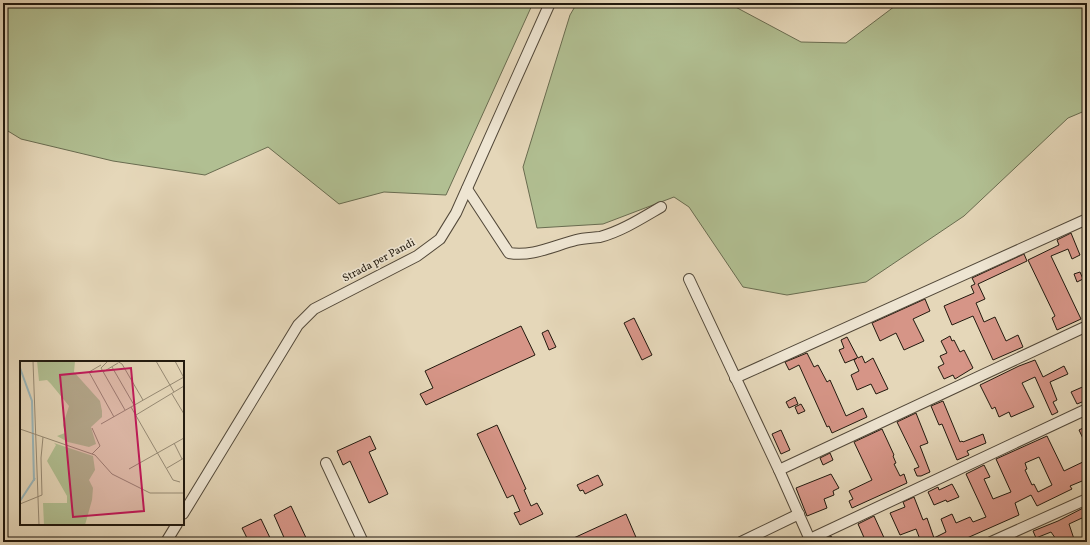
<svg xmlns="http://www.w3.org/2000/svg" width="1090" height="545" font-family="Vollkorn,serif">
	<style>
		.green { fill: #b1bf92; stroke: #696c50 }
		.building { fill: #d69587; stroke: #21190e; fill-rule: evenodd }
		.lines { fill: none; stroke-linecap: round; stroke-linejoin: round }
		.minor-casing { stroke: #524839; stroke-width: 12 }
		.minor { stroke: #eee5d2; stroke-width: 10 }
		.labels { text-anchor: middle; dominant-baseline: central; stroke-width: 3.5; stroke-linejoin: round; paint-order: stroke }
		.street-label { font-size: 11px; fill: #21190e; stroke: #eee5d2 }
		.inset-river { fill: none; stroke: #9bb7bb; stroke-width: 2 }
		.inset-road { fill: none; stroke: #978b75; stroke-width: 1 }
		.view { fill: #c2185b; fill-opacity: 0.15; stroke: #c2185b; stroke-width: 2 }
		.inset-edge { fill: none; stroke: #21190e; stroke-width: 2 }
	</style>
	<rect width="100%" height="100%" fill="#e5d7b9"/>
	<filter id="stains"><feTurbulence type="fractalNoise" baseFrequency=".005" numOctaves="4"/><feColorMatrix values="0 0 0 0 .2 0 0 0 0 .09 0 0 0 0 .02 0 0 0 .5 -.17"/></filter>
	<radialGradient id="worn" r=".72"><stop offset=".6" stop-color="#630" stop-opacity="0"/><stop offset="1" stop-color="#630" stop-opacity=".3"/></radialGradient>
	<g class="green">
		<path d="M 3,3 L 533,3 L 446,195 L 384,192 L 339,204 L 268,147 L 205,175 L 113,161 L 21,139 L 3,128 Z"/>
		<path d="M 577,3 L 728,3 L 801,42 L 846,43 L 899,3 L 1087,3 L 1087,110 L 1068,118 L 964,216 L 866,282 L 787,295 L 743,287 L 689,207 L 674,197 L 603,224 L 537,228 L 523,167 L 570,15 Z"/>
	</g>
	<g class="building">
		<path d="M 1071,233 L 1080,255 L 1072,259 L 1068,249 L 1051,256 L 1081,319 L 1057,330 L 1052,318 L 1055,316 L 1028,260 L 1059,245 L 1057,240 Z"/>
		<path d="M 1024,254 L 1027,261 L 978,284 L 985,299 L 976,303 L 984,322 L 995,317 L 1006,341 L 1018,335 L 1023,347 L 993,360 L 973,316 L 952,325 L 944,306 L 974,293 L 971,286 L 975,284 L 972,278 Z"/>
		<path d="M 1080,272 L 1083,279 L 1077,282 L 1074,274 Z"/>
		<path d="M 925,299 L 930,311 L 913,319 L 924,341 L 904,350 L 896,333 L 880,341 L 872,323 Z"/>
		<path d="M 634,318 L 652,355 L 642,360 L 624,323 Z"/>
		<path d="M 521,326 L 535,355 L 426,405 L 420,394 L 433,388 L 425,371 Z"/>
		<path d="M 548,330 L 556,347 L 549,350 L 542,333 Z"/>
		<path d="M 950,336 L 952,341 L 954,340 L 960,352 L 964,350 L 973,368 L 955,379 L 953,375 L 944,379 L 938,367 L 944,364 L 940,356 L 947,353 L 941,341 Z"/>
		<path d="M 847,337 L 858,358 L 862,356 L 865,363 L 873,358 L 888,389 L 876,394 L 871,384 L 857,390 L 851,375 L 859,371 L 854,360 L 857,358 L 845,363 L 839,350 L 844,348 L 841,340 Z"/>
		<path d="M 807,353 L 814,367 L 818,365 L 827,382 L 830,380 L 846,416 L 863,408 L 867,417 L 832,433 L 829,426 L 827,427 L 799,365 L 789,370 L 785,362 Z"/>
		<path d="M 1035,360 L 1043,377 L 1064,366 L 1068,374 L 1050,382 L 1057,400 L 1053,402 L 1058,412 L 1052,415 L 1035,377 L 1022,383 L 1034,407 L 1011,417 L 1009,412 L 999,417 L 995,407 L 992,409 L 980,385 L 1019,366 Z"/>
		<path d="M 1087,385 L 1087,400 L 1077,404 L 1071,392 Z"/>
		<path d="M 795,397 L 798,404 L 789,408 L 786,402 Z"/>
		<path d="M 943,401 L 960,442 L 962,441 L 963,442 L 983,434 L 986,443 L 967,451 L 969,455 L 957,460 L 942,424 L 939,425 L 931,406 Z"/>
		<path d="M 801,404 L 805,411 L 798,414 L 795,407 Z"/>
		<path d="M 916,413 L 928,443 L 920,446 L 930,472 L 921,476 L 917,476 L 914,469 L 919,467 L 897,422 Z"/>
		<path d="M 497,425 L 526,489 L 524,490 L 531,506 L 537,503 L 543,514 L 520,525 L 514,513 L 520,511 L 513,495 L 507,498 L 477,434 Z"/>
		<path d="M 1087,426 L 1087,447 L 1079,430 Z"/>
		<path d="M 882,429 L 894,455 L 893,456 L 896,463 L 894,464 L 900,476 L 904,474 L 907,483 L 852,508 L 849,501 L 853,499 L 849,491 L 872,480 L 854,442 Z"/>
		<path d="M 781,430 L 790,450 L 781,454 L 772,434 Z"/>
		<path d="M 370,436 L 376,449 L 369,452 L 388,494 L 369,503 L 350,461 L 343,465 L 337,451 Z"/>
		<path d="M 1047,436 L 1064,471 L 1087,460 L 1087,479 L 1070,486 L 1072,489 L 1037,506 L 1031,495 L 1015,503 L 1019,515 L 958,542 L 921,542 L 916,529 L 900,535 L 890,513 L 905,507 L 903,502 L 914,497 L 923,520 L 927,518 L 934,538 L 946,532 L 941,519 L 952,514 L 956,523 L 970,517 L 973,522 L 986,517 L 966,474 L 984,465 L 990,477 L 984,479 L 993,499 L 1011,492 L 996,459 ZM 1039,457 L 1052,485 L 1038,492 L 1034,484 L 1032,485 L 1025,470 L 1027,469 L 1025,463 Z"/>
		<path d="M 830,453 L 833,460 L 823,465 L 820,458 Z"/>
		<path d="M 831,474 L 839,488 L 833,491 L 834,495 L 824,499 L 827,508 L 807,516 L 796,488 Z"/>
		<path d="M 598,475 L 603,485 L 585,494 L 583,490 L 580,491 L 577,485 Z"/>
		<path d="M 952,484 L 959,497 L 947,502 L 946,500 L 934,505 L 928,492 L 938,487 L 939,490 Z"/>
		<path d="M 291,506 L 308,542 L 286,542 L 274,515 Z"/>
		<path d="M 1087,506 L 1087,528 L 1082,518 L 1069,524 L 1075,542 L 1058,542 L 1051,532 L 1036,538 L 1033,531 L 1058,521 Z"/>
		<path d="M 626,514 L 638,542 L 565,542 Z"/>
		<path d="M 874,516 L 886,542 L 866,542 L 858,524 Z"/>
		<path d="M 261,519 L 272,542 L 249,542 L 242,528 Z"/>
		<path d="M 831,536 L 833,540 L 828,542 L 819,542 Z"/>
	</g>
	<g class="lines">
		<g class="minor-casing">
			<g id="minor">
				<path d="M 467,189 L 509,253 C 532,257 553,246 576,240 C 584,238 592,238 600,237 C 622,231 642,218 661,207"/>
				<path d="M 689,279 L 779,470 L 811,542"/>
				<path d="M 735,378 L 1087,219"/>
				<path d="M 326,463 L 363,542"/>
				<path d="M 779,470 L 1087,326"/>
				<path d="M 183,514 L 298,325 L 314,309 L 417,256 L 440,239 L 456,213 L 550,3"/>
				<path d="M 810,539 L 1087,409"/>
				<path d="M 166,542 L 177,524"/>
				<path d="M 741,542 L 799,514"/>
				<path d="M 991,542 L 1087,499"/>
			</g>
		</g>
		<use href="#minor" class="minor"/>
	</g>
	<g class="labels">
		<g class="street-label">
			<text transform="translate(379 261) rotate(-28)">Strada per Pandi</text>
		</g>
	</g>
	<g transform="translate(20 361)">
		<rect width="164" height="164" fill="#e5d7b9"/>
		<path d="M 17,0 L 55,0 L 54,11 L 80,40 L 82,50 L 82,56 L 71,66 L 76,83 L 69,86 L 48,81 L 37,75 L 45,72 L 43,64 L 49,45 L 31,23 L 27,19 L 19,20 ZM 34,82 L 73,95 L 75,109 L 69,119 L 73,127 L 72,139 L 65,164 L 24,164 L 23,142 L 47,142 L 47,135 L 27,100 L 36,84 Z" fill="#b1bf92"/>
		<path class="inset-river" d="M 0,7 L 12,40 L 14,120M 0,140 L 15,117"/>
		<path class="inset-road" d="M 13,0 L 19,164M 88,0 L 81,7 L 105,49M 97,0 L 102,3 L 123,39M 136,0 L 154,31M 155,0 L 164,17M 81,4 L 69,11 L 94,56M 92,6 L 114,44M 83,11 L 98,2M 152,33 L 164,53M 111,46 L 153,119 L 160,121M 116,54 L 164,25M 81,63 L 164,16M 72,67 L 80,85 L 72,93M 0,68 L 75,94 L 92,113 L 130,132 L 164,132M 154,82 L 162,98M 147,107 L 164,97M 109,108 L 164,77M 0,143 L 22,134 L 21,97 L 23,76"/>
		<path class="view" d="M 111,7 L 124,150 L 53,156 L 40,14 Z"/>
		<rect width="164" height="164" class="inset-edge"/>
	</g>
	<rect width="1090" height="545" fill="none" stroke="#e5d7b9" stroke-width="16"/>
	<rect x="4" y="4" width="1082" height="537" fill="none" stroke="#21190e" stroke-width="2"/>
	<rect x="8" y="8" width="1074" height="529" fill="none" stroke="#21190e"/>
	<rect width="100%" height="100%" filter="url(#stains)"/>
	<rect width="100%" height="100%" fill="url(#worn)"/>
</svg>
